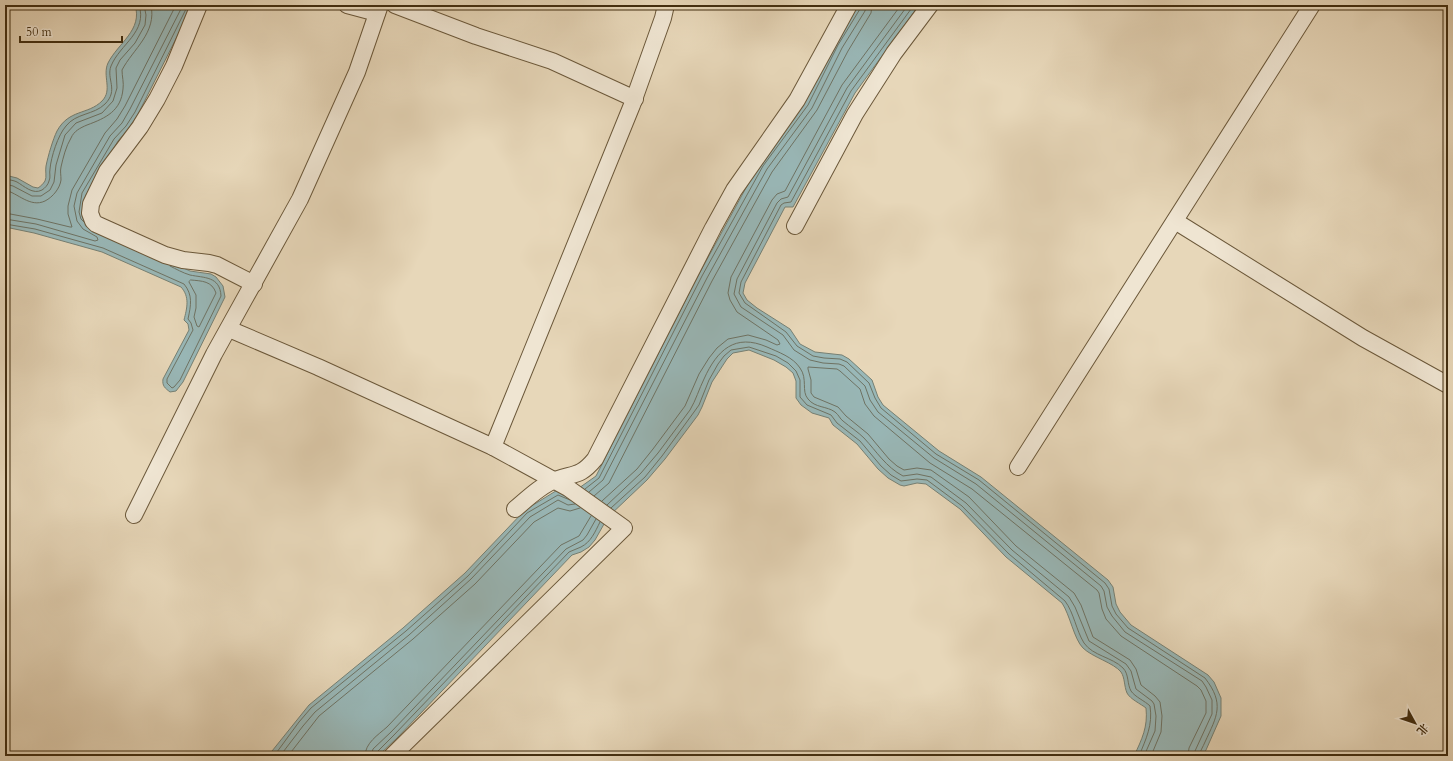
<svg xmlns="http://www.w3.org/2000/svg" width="1453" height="761" font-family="Cardo,'Noto Serif SC',serif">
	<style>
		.water { fill: #99b8b8; stroke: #768175 }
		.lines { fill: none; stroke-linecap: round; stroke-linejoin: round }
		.shore { stroke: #6e7364; stroke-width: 1 }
		.minor-casing { stroke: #6b583a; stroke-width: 18 }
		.minor { stroke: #efe5d2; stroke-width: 16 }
	</style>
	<rect width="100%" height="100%" fill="#e7d7b9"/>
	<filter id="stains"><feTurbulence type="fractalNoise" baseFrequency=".005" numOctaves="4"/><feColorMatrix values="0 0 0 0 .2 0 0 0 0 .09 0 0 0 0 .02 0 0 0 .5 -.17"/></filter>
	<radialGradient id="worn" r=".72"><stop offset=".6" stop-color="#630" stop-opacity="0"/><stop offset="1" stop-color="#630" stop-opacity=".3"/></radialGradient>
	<g class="water">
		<path d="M 135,5 L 193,5 L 138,114 L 129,128 L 118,141 L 86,195 L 83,206 L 97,227 L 190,271 L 211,274 L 216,277 L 223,286 L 225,297 L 183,382 L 176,391 L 170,392 C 165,388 162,386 163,379 L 189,330 L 188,324 L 184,320 C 187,308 190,297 181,287 L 102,252 L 34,233 L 5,227 L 5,175 L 17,178 L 33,187 L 38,188 C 41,186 43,184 45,181 C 47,177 45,171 46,166 C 48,156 53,139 57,131 C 69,109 88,115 102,101 C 113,90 102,76 108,63 C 118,43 143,30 135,5 Z"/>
		<path d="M 858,5 L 919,5 L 855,93 L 793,207 L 785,207 L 745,283 L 743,293 L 747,300 L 757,308 L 790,329 L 800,344 L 815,352 L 842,355 L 849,359 L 872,380 L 878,397 L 883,405 L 939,451 L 981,477 L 1108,580 L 1113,587 L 1116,604 L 1120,612 L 1131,625 L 1208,675 L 1214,682 L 1221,698 L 1221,716 L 1206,750 L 1202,756 L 1134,756 C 1142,739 1148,727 1146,708 C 1141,704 1130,699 1127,693 C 1124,686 1125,678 1121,672 C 1114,663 1092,657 1083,648 C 1074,639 1070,615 1062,603 L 1006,557 L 960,509 L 926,484 L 917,483 L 904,486 L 900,485 L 888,478 L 878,469 L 857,444 L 833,425 L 829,418 L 812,413 L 801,405 L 796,398 L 796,381 L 793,373 L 786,367 L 774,360 L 749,350 L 733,353 L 727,359 L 712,382 L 702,407 L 698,415 L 665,459 L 647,480 L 608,517 L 595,540 L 589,547 L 581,552 L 572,555 L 397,738 L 378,756 L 268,756 L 309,705 L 403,628 L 465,573 L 525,510 L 559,489 L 579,488 L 596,476 L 699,274 L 759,164 Z"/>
	</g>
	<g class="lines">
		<g class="shore">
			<path d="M 908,5 L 847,88 L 788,197 L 781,199 L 777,203 L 737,279 L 734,294 L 741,307 L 783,335 L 794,350 L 810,360 L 823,363 L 839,364 L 844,366 L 865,386 L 870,400 L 878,412 L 934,458 L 976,484 L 1101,586 L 1104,591 L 1107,607 L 1112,616 L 1125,632 L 1202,681 L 1206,687 L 1212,700 L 1212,714 L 1195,751 L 1194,756"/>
			<path d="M 914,5 L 851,91 L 791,202 L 784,203 L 781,205 L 741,282 L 739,293 L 745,303 L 786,332 L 797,346 L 813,356 L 824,358 L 840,359 L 847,362 L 869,383 L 875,398 L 881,408 L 936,454 L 979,480 L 1105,583 L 1109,589 L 1112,606 L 1116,614 L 1128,628 L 1205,678 C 1225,704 1217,716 1205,742 C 1203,747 1200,751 1199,756"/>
			<path d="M 5,179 C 9,180 13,180 17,182 C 24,186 33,195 42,190 C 45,188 48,185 49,181 C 51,177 49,173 50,169 C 51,157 58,135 66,126 C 76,113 94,115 105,104 C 119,90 106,79 111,66 C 120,44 148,32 139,5"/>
			<path d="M 5,184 L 13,186 L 32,196 L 41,196 L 50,190 L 54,182 L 56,165 L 65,135 L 76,123 L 102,113 L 113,101 L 117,88 L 116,68 L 120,60 L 135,43 L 145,25 L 146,15 L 144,5"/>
			<path d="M 5,190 C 18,193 30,208 45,201 C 53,197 60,188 61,180 C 61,175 60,171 61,167 C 63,158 66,146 71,138 C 74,131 80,128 87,125 C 106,118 121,111 123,89 C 124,83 122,76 122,70 C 133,49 157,33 151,5"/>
			<path d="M 5,213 L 37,219 L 70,227 L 72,227 L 68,214 L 68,206 L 72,190 L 105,133 L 117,119 L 125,106 L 176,5"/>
			<path d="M 5,219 L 36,224 L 95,241 L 98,240 L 97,237 L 83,229 L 77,221 L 74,206 L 77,193 L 110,136 L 122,123 L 130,109 L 183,5"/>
			<path d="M 84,222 L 81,219 L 79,212 L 82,193 L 114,139 L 126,126 L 135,112 L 188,5"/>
			<path d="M 5,224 L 35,229 L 103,248 L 184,284 C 193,295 191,305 188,319 L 191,323 L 193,330 L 167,379 L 167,383 L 172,388 L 174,387 L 180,380 L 221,296 C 220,276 204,278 190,275 C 183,273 176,269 170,266"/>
			<path d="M 191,280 C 202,281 212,281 216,293 L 199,327 L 197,326 L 194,317 L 196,308 L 196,295 L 189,282 Z"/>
			<path d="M 585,489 L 599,478 L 702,276 L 763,166 L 808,105 L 838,45 L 860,9 L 861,5"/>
			<path d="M 589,492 L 603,480 L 707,278 L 767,169 L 812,108 L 842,48 L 865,11 L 866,5"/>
			<path d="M 594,496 L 609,483 L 712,281 L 772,172 L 817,110 L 848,51 L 871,13 L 872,5"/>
			<path d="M 602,501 L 637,469 L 653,449 L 685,406 L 699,374 L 709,358 L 717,348 L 728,339 L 748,335 L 766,340 L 777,345 L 780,344 L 778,340 L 737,312 L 730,300 L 728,293 L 731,277 L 772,200 L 777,194 L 785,191 L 842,85 L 901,5"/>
			<path d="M 607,505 L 641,473 L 658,453 L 690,410 C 696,400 699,389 704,379 C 717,350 735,333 767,347 C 778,352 793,357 800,368 C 808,379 801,391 808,399 C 815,408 827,406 835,412 C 839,415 840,419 843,421 C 850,427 858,432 864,438 C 877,452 886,467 903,476 L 917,474 L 931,477 L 966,503 L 1012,550 L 1069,597 L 1075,607 L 1089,641 L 1126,664 L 1131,671 L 1136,689 L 1152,701 L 1154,704 L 1156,716 L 1155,731 L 1144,756"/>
			<path d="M 611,508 L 645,477 L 662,456 L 694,412 L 699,405 L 709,380 L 718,364 L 724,356 L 731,350 L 749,347 L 776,356 L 788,363 L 796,371 L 800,380 L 800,397 L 807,405 L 831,415 L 837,423 L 860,441 L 881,466 L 891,475 L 901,481 L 917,479 L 927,480 L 962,506 L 1009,554 L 1065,601 C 1074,613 1076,630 1084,643 C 1093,656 1112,657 1123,668 C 1129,674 1127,684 1131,691 C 1135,697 1145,701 1150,706 C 1153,725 1146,739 1139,756"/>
			<path d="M 274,756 L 299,722 L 311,708 L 406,631 L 468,576 L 527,513 L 558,495 L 570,500"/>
			<path d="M 280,756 L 303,726 L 315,712 L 409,635 L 471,579 L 530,517 L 558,500 L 568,505 L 575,504"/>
			<path d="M 288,756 L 319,716 L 413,639 L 475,584 L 534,522 L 558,508 L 570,511 L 580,508"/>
			<path d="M 365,756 C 365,743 378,735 387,727 L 561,545 L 579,536 L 591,516"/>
			<path d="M 371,756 L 373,749 L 391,732 L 566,549 L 583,540 L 587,535 L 596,519"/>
			<path d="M 376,756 L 377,752 L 394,735 L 569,552 C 573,550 577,549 581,547 C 591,542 595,532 600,522"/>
			<path d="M 1151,756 L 1161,732 L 1162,716 L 1160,702 L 1155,696 L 1141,685 L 1136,669 L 1130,660 L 1093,637 L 1081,605 L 1074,593 L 1016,546 L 969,497 L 931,470 L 917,468 L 904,470 L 897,466 L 889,459 L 868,434 L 846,416 L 838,407 L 814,397 L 811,393 L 811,380 L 808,369 L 808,367 L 837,369 L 840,371 L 860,389 L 865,404 L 874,416 L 930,463 L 972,489 L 1097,590 L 1099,593 L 1102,609 L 1106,619 L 1121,636 L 1197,686 L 1201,690 L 1206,701 L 1206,713 L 1189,748 L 1188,756"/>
		</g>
		<g class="minor-casing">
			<g id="minor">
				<path d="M 199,5 L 174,66 L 157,99 L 140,127 L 107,171 L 91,204 L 90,213 L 93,221 L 96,224 L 165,255 L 183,260 L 209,263 L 217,265 L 254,284"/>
				<path d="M 347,5 L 377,13"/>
				<path d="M 395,5 L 476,36 L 552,61 L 635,99"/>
				<path d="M 1175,221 L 1363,338 L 1448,385"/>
				<path d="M 795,226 L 855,114 L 894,53 L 930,5"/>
				<path d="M 229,329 L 318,367 L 493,447 L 568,488 L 624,528 L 392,756"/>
				<path d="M 493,447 L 632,105 L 663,18 L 666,5"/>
				<path d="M 1018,467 L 1312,5"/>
				<path d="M 515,509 C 527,499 540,486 555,480 C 575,473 580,477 595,459 L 713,228 L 734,190 L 797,100 L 849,5"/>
				<path d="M 134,515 L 214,354 L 300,199 L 357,72 L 380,5"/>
			</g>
		</g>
		<use href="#minor" class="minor"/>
	</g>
	<rect width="1453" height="761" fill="none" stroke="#e7d7b9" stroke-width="20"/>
	<rect x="6" y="6" width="1441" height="749" fill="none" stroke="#422e10" stroke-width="2"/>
	<rect x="10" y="10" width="1433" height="741" fill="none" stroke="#422e10"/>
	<g transform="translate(1415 723) rotate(130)" stroke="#efe5d2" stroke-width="3" paint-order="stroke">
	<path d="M0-3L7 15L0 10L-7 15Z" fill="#422e10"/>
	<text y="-6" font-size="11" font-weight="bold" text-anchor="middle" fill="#422e10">北</text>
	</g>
	<path d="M20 36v6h102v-6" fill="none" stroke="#422e10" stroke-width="2"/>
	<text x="26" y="36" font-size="12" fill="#422e10" stroke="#efe5d2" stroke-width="3" paint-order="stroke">50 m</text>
	<rect width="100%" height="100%" filter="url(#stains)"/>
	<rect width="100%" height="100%" fill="url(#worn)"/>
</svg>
